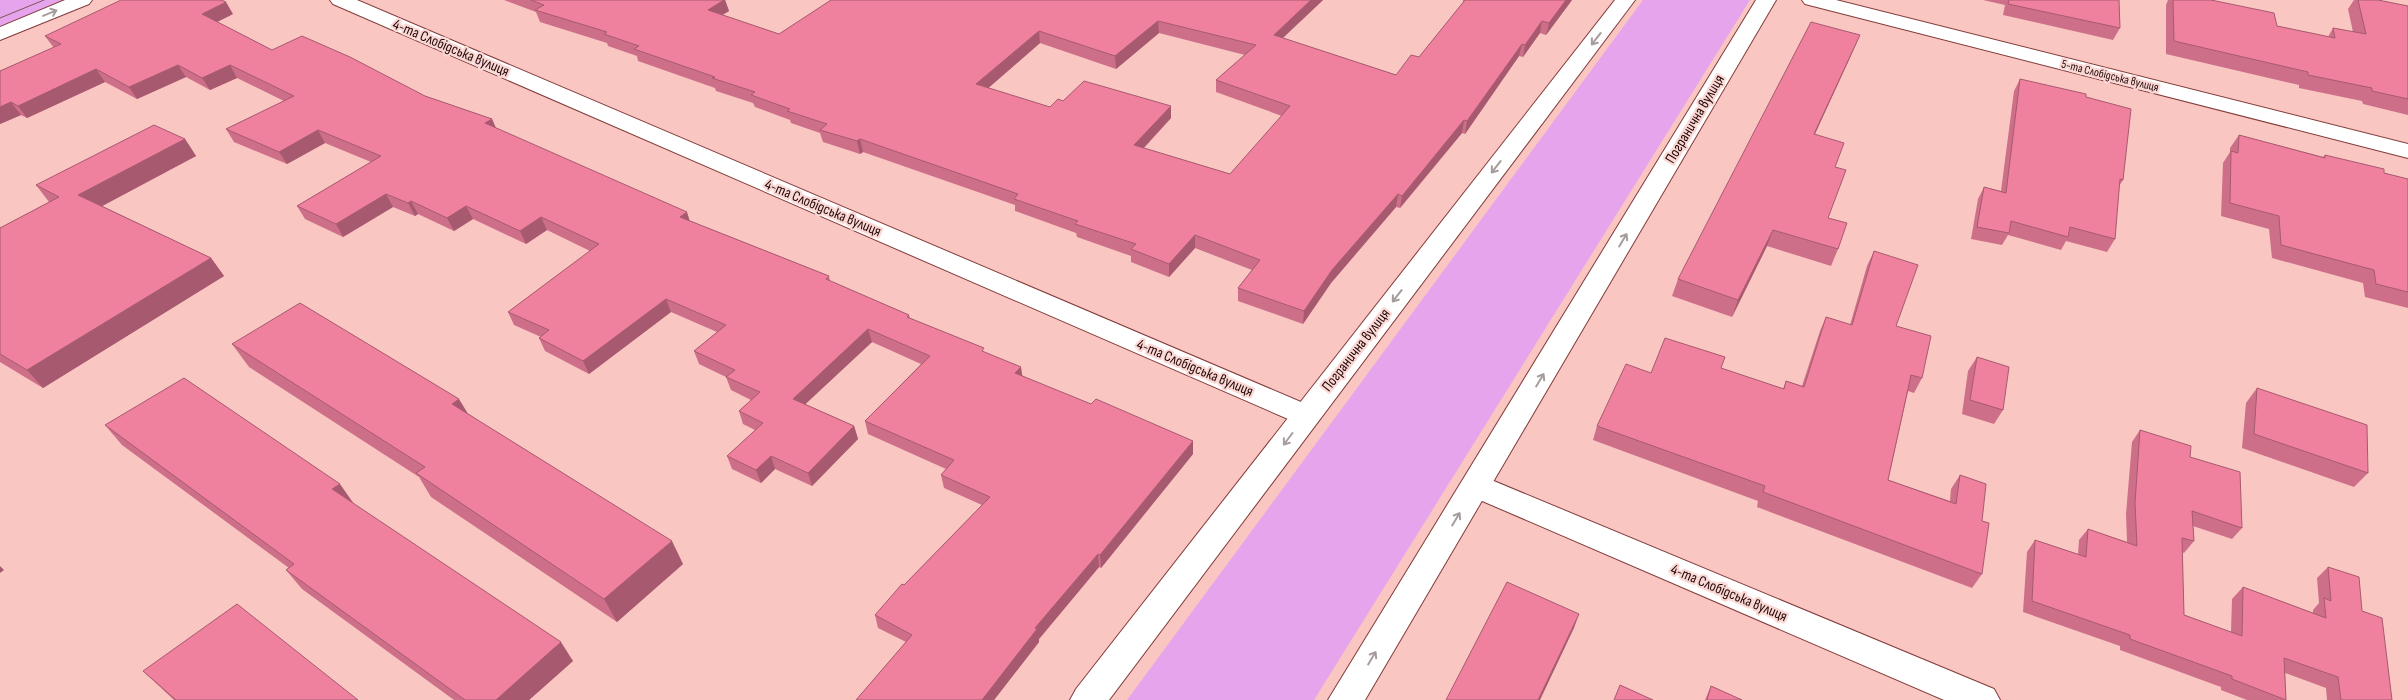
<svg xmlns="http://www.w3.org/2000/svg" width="2408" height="700" font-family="'Sofia Sans Condensed',sans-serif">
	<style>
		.green { fill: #e6a4ec }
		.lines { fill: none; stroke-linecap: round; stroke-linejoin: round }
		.minor-casing { stroke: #823b39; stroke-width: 2 }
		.tertiary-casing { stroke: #823b39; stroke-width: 2 }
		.secondary-casing { stroke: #823b39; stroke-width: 2 }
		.minor { fill: #fff; fill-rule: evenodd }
		.tertiary { fill: #fff; fill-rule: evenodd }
		.secondary { fill: #fff; fill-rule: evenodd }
		.tram { stroke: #7c5754; stroke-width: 1 }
		.wall { fill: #ce6f89; fill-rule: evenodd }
		.shaded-wall { fill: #a75a6f }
		.building { fill: #ef819f; stroke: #a75a6f; fill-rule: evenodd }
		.oneway { stroke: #a79c9c }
		.labels { text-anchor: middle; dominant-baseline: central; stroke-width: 4.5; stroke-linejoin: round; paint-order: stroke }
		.far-street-label { font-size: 12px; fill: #240807; stroke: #fad8d5 }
		.street-label { font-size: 15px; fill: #240807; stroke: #fad8d5 }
	</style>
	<rect width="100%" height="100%" fill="#f9c6c2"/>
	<g class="green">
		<path d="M 0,0 L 66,0 L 0,27 Z"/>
		<path d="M 1643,0 L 1750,0 L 1314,700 L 1127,700 Z"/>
	</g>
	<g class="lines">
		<g class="minor-casing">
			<g id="minor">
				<path d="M 330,0 L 357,0 L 1315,408 L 1319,415 L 1315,422 L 1305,426 L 1295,422 L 333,4 Z"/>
				<path d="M 1802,0 L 1836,0 L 2408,144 L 2408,158 L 1805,4 Z"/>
				<path d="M 1477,474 L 1994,689 L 2000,700 L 1944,700 L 1466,494 L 1462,486 L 1466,478 Z"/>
			</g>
		</g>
		<g class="tertiary-casing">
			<path id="tertiary" d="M 65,0 L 92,0 L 89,4 L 0,40 L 0,27 Z"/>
		</g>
		<g class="secondary-casing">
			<g id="secondary">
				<path d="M 1615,0 L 1635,0 L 1109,700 L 1070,700 L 1076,689 Z"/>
				<path d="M 1756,0 L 1776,0 L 1365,700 L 1328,700 Z"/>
			</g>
		</g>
		<use href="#minor" class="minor"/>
		<use href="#tertiary" class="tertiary"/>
		<use href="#secondary" class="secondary"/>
		<path class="tram" d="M 0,18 L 44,0"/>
	</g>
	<g class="wall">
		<path d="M 504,0 L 725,0 L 729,11 L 722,15 L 779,34 L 1323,0 L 1283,38 L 1396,75 L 1419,57 L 1463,3 L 1463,0 L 1572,0 L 1546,35 L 1540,33 L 1523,57 L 1519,56 L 1465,134 L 1462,133 L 1400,208 L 1396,207 L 1331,283 L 1303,324 L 1238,301 L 1238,288 L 1252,270 L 1195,248 L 1169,277 L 1131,262 L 1131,256 L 1077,237 L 1076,233 L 1015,211 L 1015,205 L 863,152 L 860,154 L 823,142 L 820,133 L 791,123 L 790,120 L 755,107 L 753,103 L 716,91 L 715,88 L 638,61 L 637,56 L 608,46 L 607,43 L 540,22 L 536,12 ZM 1159,33 L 1245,55 L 1216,80 L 1216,92 L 1282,116 L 1230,174 L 1144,148 L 1171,118 L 1171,106 L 1063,101 L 1050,107 L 988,88 L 1040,43 L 1116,69 Z"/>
		<path d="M 1983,0 L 2119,0 L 2120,28 L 2113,40 L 2003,15 L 2005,5 Z"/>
		<path d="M 2168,0 L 2211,0 L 2277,26 L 2328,37 L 2333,28 L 2353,32 L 2348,9 L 2354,0 L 2378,0 L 2408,6 L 2408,115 L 2363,104 L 2362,101 L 2299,88 L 2299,85 L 2166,54 L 2166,5 Z"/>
		<path d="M 233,14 L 217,22 L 272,50 L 425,96 L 492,119 L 496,128 L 690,221 L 829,276 L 830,281 L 909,315 L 910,318 L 984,352 L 1022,376 L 1193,454 L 1101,568 L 1099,567 L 1039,639 L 1039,642 L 994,700 L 856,700 L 906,642 L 878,628 L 875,615 L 982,505 L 944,488 L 941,475 L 946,469 L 868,434 L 865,421 L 921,364 L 872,342 L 805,404 L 854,426 L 858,439 L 812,486 L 775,469 L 761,483 L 732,469 L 727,456 L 755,430 L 743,424 L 739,411 L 751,400 L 731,390 L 726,377 L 699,364 L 694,351 L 717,332 L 671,312 L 589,374 L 545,351 L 539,338 L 541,337 L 514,325 L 508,312 L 590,251 L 547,230 L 526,244 L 473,219 L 454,231 L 418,214 L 415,216 L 393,207 L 343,237 L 305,219 L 297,206 L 371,162 L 325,143 L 287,164 L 234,142 L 226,129 L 284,101 L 237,78 L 210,90 L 186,77 L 137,99 L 105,82 L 27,118 L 21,115 L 0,124 L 0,71 L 54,48 L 45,36 Z"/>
		<path d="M 1853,51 L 1815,134 L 1835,167 L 1828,218 L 1838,249 L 1831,266 L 1767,246 L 1732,317 L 1672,296 L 1678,279 Z"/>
		<path d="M 2020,79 L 2123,180 L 2119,186 L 2115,239 L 2107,252 L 2066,241 L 2061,250 L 2008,235 L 2002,245 L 1971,239 L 1978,199 L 1984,187 L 2001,191 L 2014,91 Z"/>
		<path d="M 2239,135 L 2323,157 L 2325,155 L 2384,173 L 2408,179 L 2408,308 L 2365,297 L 2363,283 L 2272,258 L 2269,229 L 2221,216 L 2223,163 L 2230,152 L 2230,148 Z"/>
		<path d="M 185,139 L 196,156 L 102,206 L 211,258 L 224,276 L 43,388 L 0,362 L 0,228 L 49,202 L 36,185 Z"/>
		<path d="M 1874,251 L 1896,326 L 1922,378 L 1914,393 L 1908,391 L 1888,480 L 1950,501 L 1951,489 L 1960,475 L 1982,521 L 1982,574 L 1972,588 L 1757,507 L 1758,501 L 1593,440 L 1597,426 L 1651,373 L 1721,368 L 1783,389 L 1786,381 L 1802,386 L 1820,331 L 1826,317 L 1850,325 L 1867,266 Z"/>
		<path d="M 232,344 L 467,413 L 683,564 L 617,622 L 431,497 L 419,477 L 249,367 Z"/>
		<path d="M 1977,357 L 2003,410 L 1994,424 L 1962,414 L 1968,371 Z"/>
		<path d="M 2257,388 L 2368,473 L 2354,487 L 2242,448 L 2246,403 Z"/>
		<path d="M 105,425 L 354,504 L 573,661 L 529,700 L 454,700 L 302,589 L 286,570 L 289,568 L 122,445 Z"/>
		<path d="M 2140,430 L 2190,457 L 2242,528 L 2232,539 L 2193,526 L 2194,541 L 2184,553 L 2182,552 L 2184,615 L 2231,632 L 2232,599 L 2243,587 L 2313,613 L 2313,610 L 2319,603 L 2317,578 L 2328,567 L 2362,611 L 2392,700 L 2327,700 L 2326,688 L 2285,673 L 2286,700 L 2247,700 L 2221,690 L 2221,687 L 2120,650 L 2120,646 L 2023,612 L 2027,552 L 2035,540 L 2078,554 L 2079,540 L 2088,529 L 2127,542 L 2126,514 L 2132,442 Z"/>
		<path d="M 143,671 L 358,700 L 174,700 Z"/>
		<path d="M 1711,686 L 1742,700 L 1705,700 Z"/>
	</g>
	<g class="shaded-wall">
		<path d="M 724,0 L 725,0 L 729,11 L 711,22 L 708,10 Z"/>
		<path d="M 1311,0 L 1323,0 L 1273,47 L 1274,35 Z"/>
		<path d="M 1566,0 L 1572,0 L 1546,35 L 1549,23 Z"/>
		<path d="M 226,2 L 233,14 L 209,26 L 202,14 Z"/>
		<path d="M 1158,21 L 1159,33 L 1116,69 L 1115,56 Z"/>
		<path d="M 1542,21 L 1540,33 L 1523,57 L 1525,45 Z"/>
		<path d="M 1039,31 L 1040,43 L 978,97 L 976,84 Z"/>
		<path d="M 1860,35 L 1853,51 L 1807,151 L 1814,134 Z"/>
		<path d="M 1522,44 L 1519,56 L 1465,134 L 1467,121 Z"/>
		<path d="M 178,65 L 186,77 L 137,99 L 129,87 Z"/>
		<path d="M 230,65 L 237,78 L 210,90 L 202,78 Z"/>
		<path d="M 96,69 L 105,82 L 27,118 L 18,106 Z"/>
		<path d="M 11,102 L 21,115 L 0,124 L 0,107 Z"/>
		<path d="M 1171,106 L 1171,118 L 1135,157 L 1134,145 Z"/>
		<path d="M 492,119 L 497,131 L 485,123 Z"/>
		<path d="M 1464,120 L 1462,133 L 1400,208 L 1402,196 Z"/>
		<path d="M 318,130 L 325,143 L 287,164 L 279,152 Z"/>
		<path d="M 185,139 L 196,156 L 91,212 L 78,195 Z"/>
		<path d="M 860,139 L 863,152 L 860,154 L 857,141 Z"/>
		<path d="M 386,194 L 393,207 L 343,237 L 336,224 Z"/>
		<path d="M 1398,194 L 1396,207 L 1331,283 L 1303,324 L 1304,311 L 1332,270 Z"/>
		<path d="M 411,201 L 418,214 L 415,216 L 408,203 Z"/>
		<path d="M 466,206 L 473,219 L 454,231 L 447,218 Z"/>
		<path d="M 687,212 L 691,225 L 680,217 Z"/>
		<path d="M 541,217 L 547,230 L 526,244 L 520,231 Z"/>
		<path d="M 1773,230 L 1767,246 L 1732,317 L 1738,300 Z"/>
		<path d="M 1195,235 L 1195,248 L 1169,277 L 1169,264 Z"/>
		<path d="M 211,258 L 224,276 L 43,388 L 27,370 Z"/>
		<path d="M 666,299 L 671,312 L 589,374 L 583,361 Z"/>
		<path d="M 868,329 L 872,342 L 797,412 L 793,399 Z"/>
		<path d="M 1021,367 L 1023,380 L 1015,373 Z"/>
		<path d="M 459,399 L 473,422 L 452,404 Z"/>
		<path d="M 854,426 L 858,439 L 812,486 L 808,473 Z"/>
		<path d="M 1193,441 L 1193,454 L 1101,568 L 1100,555 Z"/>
		<path d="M 771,456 L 775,469 L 761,483 L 756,470 Z"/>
		<path d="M 340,484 L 354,504 L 332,489 Z"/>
		<path d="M 672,541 L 683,564 L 617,622 L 604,599 Z"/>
		<path d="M 1098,554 L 1099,567 L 1039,639 L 1039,642 L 994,700 L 982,700 L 1035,628 Z"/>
		<path d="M 0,566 L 4,570 L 0,573 Z"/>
		<path d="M 1579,614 L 1574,628 L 1540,700 L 1538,700 Z"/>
		<path d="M 561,642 L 573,661 L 529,700 L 496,700 Z"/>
	</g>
	<g class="building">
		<path d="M 121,0 L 221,0 L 226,2 L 202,14 L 272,50 L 302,36 L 350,57 L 425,96 L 492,119 L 485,123 L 687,212 L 680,217 L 829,276 L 826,279 L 909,315 L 907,317 L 984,348 L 982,351 L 1021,367 L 1015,373 L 1091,404 L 1096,399 L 1193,441 L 1100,555 L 1098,554 L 1035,628 L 1037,629 L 982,700 L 856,700 L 912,635 L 875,615 L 902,584 L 904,585 L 990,497 L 941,475 L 954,460 L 865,421 L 930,356 L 868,329 L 793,399 L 854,426 L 808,473 L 771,456 L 756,470 L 727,456 L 763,423 L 739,411 L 760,392 L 726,377 L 735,370 L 694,351 L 726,325 L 666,299 L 583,361 L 539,338 L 549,330 L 508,312 L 599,244 L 541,217 L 520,231 L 466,206 L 447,218 L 411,201 L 408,203 L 386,194 L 336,224 L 297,206 L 381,156 L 318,130 L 279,152 L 226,129 L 294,96 L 230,65 L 202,78 L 178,65 L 129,87 L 96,69 L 18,106 L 11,102 L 0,107 L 0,71 L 61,44 L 45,36 Z"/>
		<path d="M 531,0 L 724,0 L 708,10 L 779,34 L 831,0 L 1311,0 L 1274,35 L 1396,75 L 1411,55 L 1419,57 L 1465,0 L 1566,0 L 1549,23 L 1542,21 L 1525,45 L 1522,44 L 1467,121 L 1464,120 L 1402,196 L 1398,194 L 1332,270 L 1304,311 L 1238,288 L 1260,260 L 1195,235 L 1169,264 L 1131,249 L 1136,244 L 1075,224 L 1078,221 L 1014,199 L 1018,194 L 860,139 L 857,141 L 820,130 L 827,124 L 787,111 L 790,109 L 751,95 L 755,92 L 712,78 L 715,77 L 634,49 L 639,46 L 604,34 L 607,32 L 535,10 L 544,5 ZM 1158,21 L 1256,45 L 1216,80 L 1290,106 L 1230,174 L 1134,145 L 1171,106 L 1084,81 L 1063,101 L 1058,99 L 1050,107 L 976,84 L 1039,31 L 1115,56 Z"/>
		<path d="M 2009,0 L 2119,0 L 2120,28 L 2008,4 Z"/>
		<path d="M 2173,0 L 2211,0 L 2274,13 L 2277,26 L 2335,38 L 2333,28 L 2366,34 L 2358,0 L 2378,0 L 2408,6 L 2408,99 L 2372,91 L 2372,88 L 2308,75 L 2308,72 L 2174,41 Z"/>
		<path d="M 1811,22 L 1860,35 L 1814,134 L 1844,143 L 1835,167 L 1846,170 L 1828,218 L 1847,223 L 1838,249 L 1773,230 L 1738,300 L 1678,279 Z"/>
		<path d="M 2020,79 L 2086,94 L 2086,97 L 2131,109 L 2123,180 L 2120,179 L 2115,239 L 2070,227 L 2068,237 L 2011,221 L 2009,233 L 1977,227 L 1984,187 L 2006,193 Z"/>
		<path d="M 154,125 L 185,139 L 78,195 L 211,258 L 27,370 L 0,354 L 0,228 L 59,197 L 36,185 Z"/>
		<path d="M 2239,135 L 2325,158 L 2325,155 L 2384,169 L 2384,173 L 2408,179 L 2408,292 L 2376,284 L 2374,270 L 2281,245 L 2279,216 L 2230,203 L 2231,151 L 2238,153 Z"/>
		<path d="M 1874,251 L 1918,265 L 1896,326 L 1931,336 L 1922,378 L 1911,375 L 1888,480 L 1956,504 L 1960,475 L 1986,484 L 1982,521 L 1989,523 L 1982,574 L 1763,492 L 1765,486 L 1597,426 L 1626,364 L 1651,373 L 1665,338 L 1725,357 L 1721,368 L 1784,389 L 1786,381 L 1804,387 L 1826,317 L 1852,325 Z"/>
		<path d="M 300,303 L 459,399 L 452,404 L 672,541 L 604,599 L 416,473 L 425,467 L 232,344 Z"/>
		<path d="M 1977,357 L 2009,367 L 2003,410 L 1970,400 Z"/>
		<path d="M 184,378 L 340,484 L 332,489 L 561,642 L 496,700 L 465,700 L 286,570 L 294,564 L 105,425 Z"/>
		<path d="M 2257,388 L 2367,425 L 2368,473 L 2254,434 Z"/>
		<path d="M 2140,430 L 2191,446 L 2190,457 L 2240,472 L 2242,528 L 2192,511 L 2194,541 L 2182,538 L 2184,615 L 2242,636 L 2243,587 L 2326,618 L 2324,598 L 2331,601 L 2328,567 L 2359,577 L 2362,611 L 2382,618 L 2392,700 L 2341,700 L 2338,677 L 2284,658 L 2286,700 L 2232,679 L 2232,676 L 2130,639 L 2130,635 L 2032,601 L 2035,540 L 2086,557 L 2088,529 L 2137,546 L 2135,503 Z"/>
		<path d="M 1507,582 L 1579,614 L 1538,700 L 1446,700 Z"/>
		<path d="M 237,604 L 358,700 L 176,700 L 143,671 Z"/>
		<path d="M 1620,685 L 1653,700 L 1614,700 Z"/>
		<path d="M 1711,686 L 1742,700 L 1707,700 Z"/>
	</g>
	<defs><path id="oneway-shaft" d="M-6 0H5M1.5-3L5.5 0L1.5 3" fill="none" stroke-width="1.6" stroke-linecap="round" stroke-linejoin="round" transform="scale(1.25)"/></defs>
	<g class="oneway">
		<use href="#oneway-shaft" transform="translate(50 13) rotate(-22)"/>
		<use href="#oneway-shaft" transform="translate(1596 39) rotate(128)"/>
		<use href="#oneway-shaft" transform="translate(1496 167) rotate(128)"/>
		<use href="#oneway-shaft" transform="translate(1623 240) rotate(-59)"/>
		<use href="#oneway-shaft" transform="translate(1397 296) rotate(128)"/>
		<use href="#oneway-shaft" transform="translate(1540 380) rotate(-59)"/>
		<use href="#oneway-shaft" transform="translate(1288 439) rotate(127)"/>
		<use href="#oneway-shaft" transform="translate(1456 519) rotate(-59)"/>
		<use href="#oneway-shaft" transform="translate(1372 658) rotate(-59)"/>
	</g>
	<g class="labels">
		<g class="far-street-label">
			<text transform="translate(2110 76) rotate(14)">5-та Слобідська вулиця</text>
		</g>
		<g class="street-label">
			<text transform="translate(451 48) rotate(23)">4-та Слобідська вулиця</text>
			<text transform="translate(1695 119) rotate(-59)">Погранична вулиця</text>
			<text transform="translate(823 208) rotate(23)">4-та Слобідська вулиця</text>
			<text transform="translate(1356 350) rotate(-52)">Погранична вулиця</text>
			<text transform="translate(1195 368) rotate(23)">4-та Слобідська вулиця</text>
			<text transform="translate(1729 593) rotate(23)">4-та Слобідська вулиця</text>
		</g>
	</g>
</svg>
